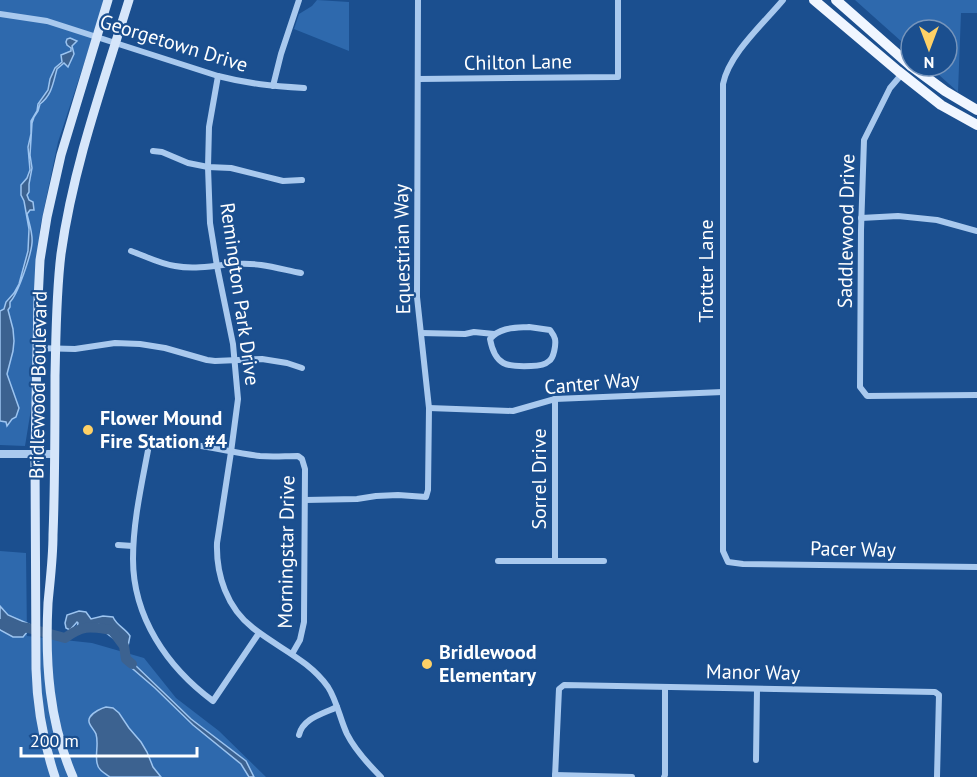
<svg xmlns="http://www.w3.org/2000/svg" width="977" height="777" font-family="'PT Sans',sans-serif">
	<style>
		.green { fill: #2e69ad }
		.water { fill: #3c6290; stroke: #9cc4f0; stroke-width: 1.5 }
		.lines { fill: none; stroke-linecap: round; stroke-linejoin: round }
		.river { stroke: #3c6290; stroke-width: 10 }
		.minor { stroke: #a9c9ee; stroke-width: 6 }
		.tertiary { stroke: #a9c9ee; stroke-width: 8 }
		.secondary { stroke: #d6e6fa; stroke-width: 9 }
		.primary { stroke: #f0f6ff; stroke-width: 10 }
		.poi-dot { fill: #ffd166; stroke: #1b4f8f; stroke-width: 2 }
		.labels { text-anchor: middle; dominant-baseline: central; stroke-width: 4.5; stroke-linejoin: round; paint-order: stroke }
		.street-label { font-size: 20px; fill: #fff; stroke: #1b4f8f }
		.poi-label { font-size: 20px; font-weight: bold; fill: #fff; stroke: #1b4f8f; text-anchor: start }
	</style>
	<rect width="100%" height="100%" fill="#1b4f8f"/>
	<g class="green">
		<path d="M 0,0 L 105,0 L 58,142 L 40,228 L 35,291 L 32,403 L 25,446 L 0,445 Z"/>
		<path d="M 317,0 L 349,2 L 349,51 L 294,29 L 299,14 L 312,6 Z"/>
		<path d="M 855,0 L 977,0 L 977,13 L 961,13 L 958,92 L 929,66 L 947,66 L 947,30 L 911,30 L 911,50 Z"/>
		<path d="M 0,551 L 26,553 L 27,636 L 92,643 L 144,658 L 176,698 L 219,731 L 266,777 L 0,777 Z"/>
	</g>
	<g class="water">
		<path d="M 70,38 L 77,41 L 72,46 L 74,54 L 68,67 L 64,63 L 57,69 C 53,83 52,95 40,104 L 38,111 L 34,117 L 32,123 L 30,155 L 32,168 L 29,184 L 29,192 L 27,195 L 29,200 L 33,202 L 34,210 L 30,210 L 27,214 C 29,223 33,233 32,243 C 31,255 18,294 10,302 L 10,307 L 8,310 L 13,329 L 14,341 L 13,351 L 7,374 L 19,408 L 16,417 L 12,419 L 7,426 L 6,422 L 0,421 L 0,311 L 4,309 L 6,302 L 14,293 L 19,284 L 28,251 L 29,229 L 24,201 L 21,195 L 21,185 L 27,178 L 30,170 L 28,147 L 31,134 L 31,121 L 37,111 L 38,104 L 48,90 L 50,79 L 55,68 L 62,62 L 61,55 L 71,51 L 71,48 L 67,45 L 66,42 L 67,39 Z"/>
		<path d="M 0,606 L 8,615 L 29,624 L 29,631 L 27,632 L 23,637 L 13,637 L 0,630 Z"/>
		<path d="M 79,611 L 86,612 L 91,619 L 103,616 L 113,617 C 117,626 125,628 130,636 L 127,651 L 128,660 L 133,663 L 191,719 L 246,761 L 254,777 L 249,777 L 241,764 L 193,725 L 155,688 L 126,663 L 124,658 L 126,648 L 105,632 L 103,626 L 98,624 L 92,626 L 91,630 C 87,632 80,632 77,628 L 78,623 L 77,622 L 70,630 L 66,628 L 65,623 L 67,615 Z"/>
		<path d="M 106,707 L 113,708 L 119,713 L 129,728 L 141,742 L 147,752 L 153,767 L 161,777 L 110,777 C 104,773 98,770 97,763 C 95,753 99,744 96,734 C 94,729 86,723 90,717 C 93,712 102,708 106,707 Z"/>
	</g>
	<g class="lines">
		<path class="river" d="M 0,624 L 28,628 L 65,638 C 84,624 91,627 112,630 L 124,646 L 126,659 L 132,664"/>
		<g class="minor">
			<path d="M 783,0 C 763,24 729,54 723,84 L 723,551 L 728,562 L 743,564 L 977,567"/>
			<path d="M 0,14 L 47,21 L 218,76 C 249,84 272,86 304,88"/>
			<path d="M 902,74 L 890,88 L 864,140 L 861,230 L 860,387 L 867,396 L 977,395"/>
			<path d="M 218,76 L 209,127 L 208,167 L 210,223 L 217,266 L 233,344 L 238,399 L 231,452 L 217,543 C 216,575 227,608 253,628 C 278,648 309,660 328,687 C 337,701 340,719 347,734 C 355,750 368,764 381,777"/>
			<path d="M 419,79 L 618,77 L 618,0"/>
			<path d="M 273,86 L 281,54 L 299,0"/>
			<path d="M 153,151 L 162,152 L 188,163 L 208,167 L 231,168 L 283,181 L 302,180"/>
			<path d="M 861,218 L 898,216 L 937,220 L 977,231"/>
			<path d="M 131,251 C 145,256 160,264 175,266 C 196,270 215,265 236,264 C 258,262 280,269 301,273"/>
			<path d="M 529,327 L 550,330 C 553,334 554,335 555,339 C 556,344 554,358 549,361 C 545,365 537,366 531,366 C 507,367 495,366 490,339 C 500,327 515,328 529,327 Z"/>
			<path d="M 421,333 L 465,334 L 474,332 L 494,334"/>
			<path d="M 36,348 L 75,349 L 115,343 L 140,344 L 165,348 L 207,360 L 215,361 L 262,359 L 287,363 L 302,368"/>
			<path d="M 555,399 L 555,560"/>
			<path d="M 429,408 L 513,411 L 555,399 L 723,392"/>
			<path d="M 305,500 L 357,499 L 376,496 L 398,495 L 426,497 L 428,490 L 429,408 L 417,297 L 418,0"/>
			<path d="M 118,545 L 133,546"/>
			<path d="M 498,561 L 604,561"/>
			<path d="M 259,633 L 213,701 C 167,667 133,617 133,559 C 133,521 142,483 149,445 C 185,438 224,452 260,456 C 273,457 285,456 298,456 L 302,459 L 305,469 L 304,622 L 300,640 L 292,654"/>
			<path d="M 299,735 C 303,718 323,714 337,707"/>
			<path d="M 756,760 L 757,689"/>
			<path d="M 555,775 L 632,777"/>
			<path d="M 555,777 L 559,689 L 564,685 L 935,692 L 939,695 L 937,777"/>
			<path d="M 664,777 L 665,775 L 665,687"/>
		</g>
		<path class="tertiary" d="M 0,454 L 54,454"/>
		<g class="secondary">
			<path d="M 55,777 C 43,741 37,707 36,669 L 35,454 L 38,300 L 40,260 L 47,217 L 61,155 L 108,0"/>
			<path d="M 73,777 C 49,722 45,663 48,603 C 50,581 53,558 53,535 C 55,483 55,429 55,376 C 56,336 56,295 61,254 C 73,167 103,84 129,0"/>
		</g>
		<g class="primary">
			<path d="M 814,0 L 898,71 L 941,105 L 977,125"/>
			<path d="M 836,0 L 911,66"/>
			<path d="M 911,66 L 945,91 L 977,110"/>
		</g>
	</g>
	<g class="poi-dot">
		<circle cx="88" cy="430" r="6"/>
		<circle cx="427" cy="664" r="6"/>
	</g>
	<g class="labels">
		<g class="street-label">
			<text transform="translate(174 43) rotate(17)">Georgetown Drive</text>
			<text transform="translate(518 62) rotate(-1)">Chilton Lane</text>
			<text transform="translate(846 231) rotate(-89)">Saddlewood Drive</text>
			<text transform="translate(402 249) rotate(-91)">Equestrian Way</text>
			<text transform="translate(706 271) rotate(-90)">Trotter Lane</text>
			<text transform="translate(240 294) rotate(82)">Remington Park Drive</text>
			<text transform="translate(592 383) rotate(-5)">Canter Way</text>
			<text transform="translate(38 385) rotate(-89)">Bridlewood Boulevard</text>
			<text transform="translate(539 479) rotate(-90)">Sorrel Drive</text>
			<text transform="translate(853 549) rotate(1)">Pacer Way</text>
			<text transform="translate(286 552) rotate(-89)">Morningstar Drive</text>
			<text transform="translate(753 672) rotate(1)">Manor Way</text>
		</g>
		<g class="poi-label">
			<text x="100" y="418">Flower Mound<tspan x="100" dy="23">Fire Station #4</tspan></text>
			<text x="439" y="652">Bridlewood<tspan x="439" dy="23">Elementary</tspan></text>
		</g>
	</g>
	<g transform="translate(929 48) rotate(180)"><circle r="28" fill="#1b4f8f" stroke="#7695bc" stroke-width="1.5"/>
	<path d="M0-4.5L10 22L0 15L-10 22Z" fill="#ffd166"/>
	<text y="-9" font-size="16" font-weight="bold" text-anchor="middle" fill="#ffffff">N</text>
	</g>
	<path d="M21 747v9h176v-9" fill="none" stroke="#ffffff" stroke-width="3"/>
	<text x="30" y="747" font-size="18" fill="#ffffff" stroke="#1b4f8f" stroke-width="4.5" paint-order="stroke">200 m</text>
</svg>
